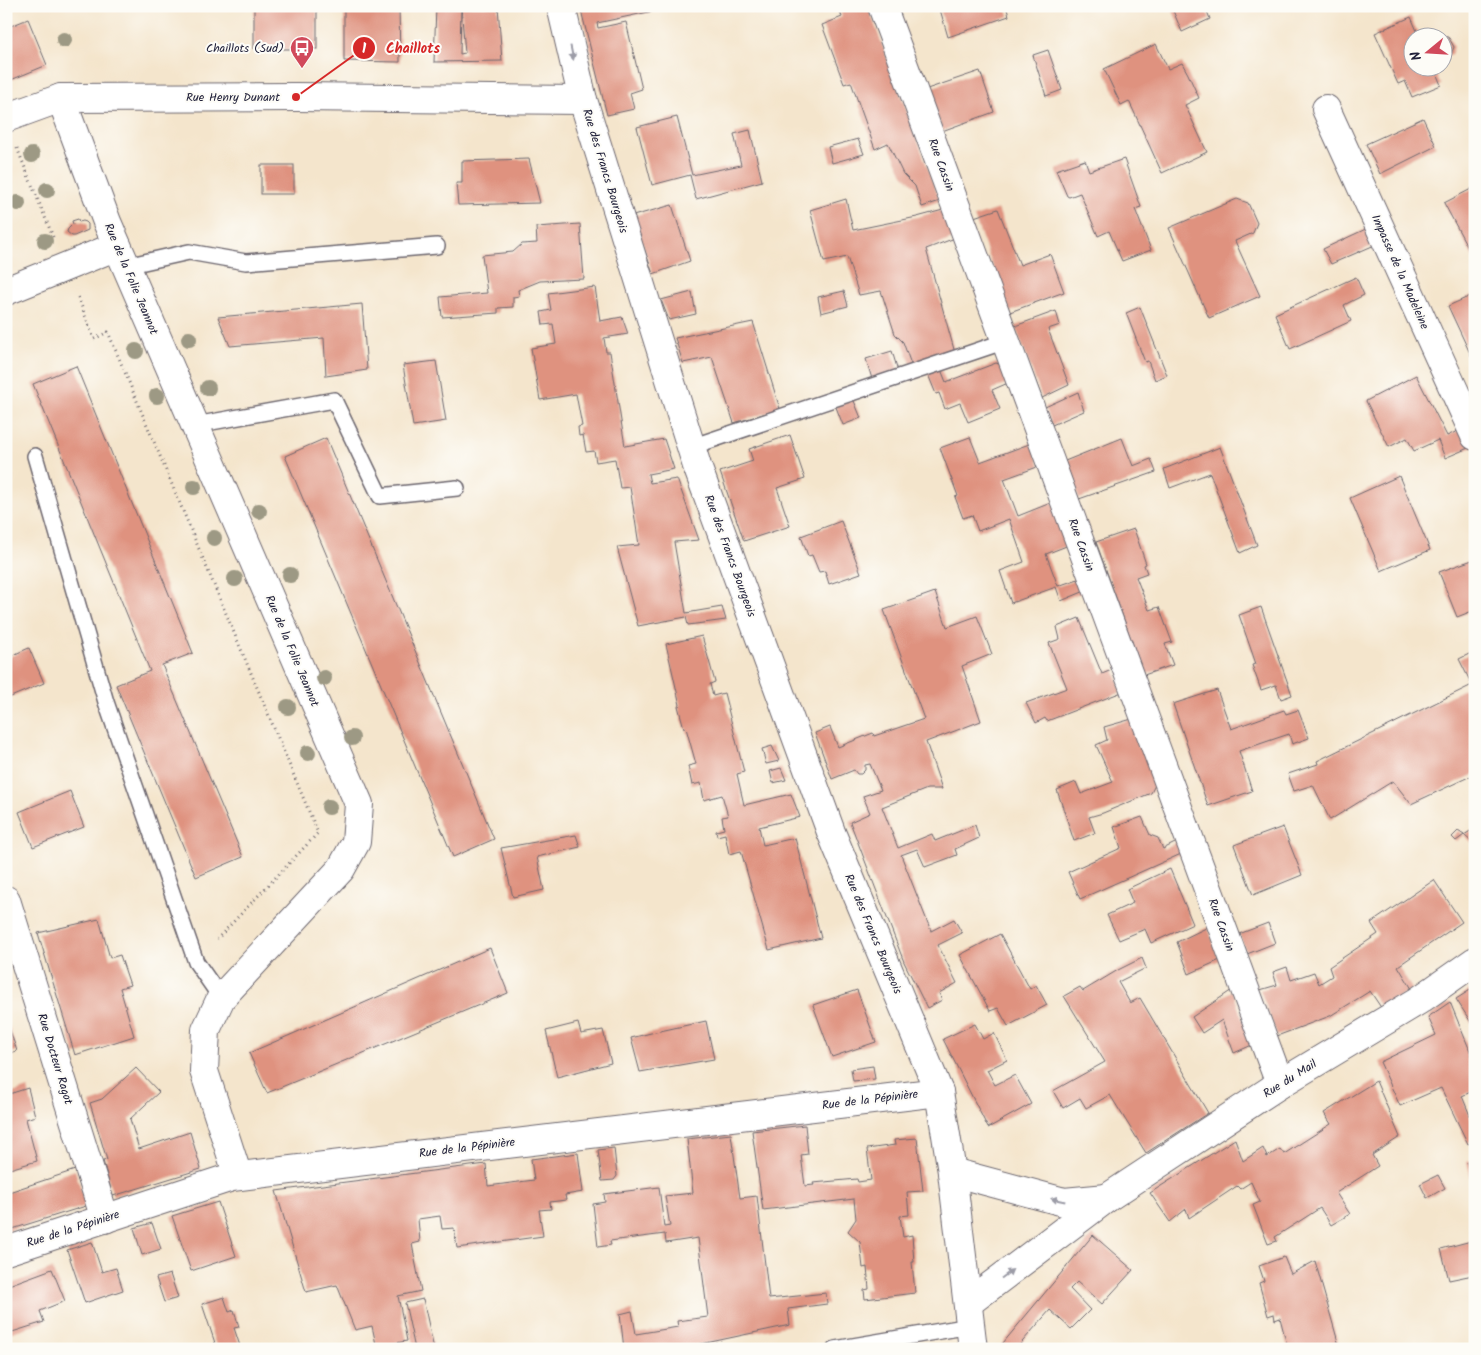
<svg xmlns="http://www.w3.org/2000/svg" width="1481" height="1355" font-family="Kalam,sans-serif">
	<style>
		.building { fill: #df927f }
		.lines { fill: none; stroke-linecap: round; stroke-linejoin: round }
		.lane-casing { stroke: #6c666e; stroke-width: 18 }
		.street-casing { stroke: #6c666e; stroke-width: 30 }
		.secondary-casing { stroke: #6c666e; stroke-width: 30 }
		.path { stroke: #6c666e; stroke-width: 3; stroke-dasharray: 1 4; stroke-linecap: butt }
		.lane { stroke: #fff; stroke-width: 15 }
		.street { stroke: #fff; stroke-width: 28 }
		.secondary { stroke: #fff; stroke-width: 28 }
		.tree { fill: #9d9984 }
		.oneway { fill: #9c9ca7 }
		.labels { text-anchor: middle; dominant-baseline: central; stroke-width: 4; stroke-linejoin: round; paint-order: stroke }
		.poi-label { font-size: 12px; fill: #22223b; stroke: #fdfcf7; text-anchor: end }
		.street-label { font-size: 12px; fill: #22223b; stroke: #fdfcf7 }
		.leader { fill: none; stroke: #d62828; stroke-width: 2 }
		.callout-dot { fill: #d62828; stroke: #fdfcf7; stroke-width: 2 }
		.mark-label { font-size: 15px; text-anchor: middle; font-weight: bold; fill: #fff }
		.callout-label { font-size: 14px; text-anchor: middle; font-weight: bold; fill: #d62828; stroke: #fdfcf7; stroke-width: 4; stroke-linejoin: round; paint-order: stroke }
	</style>
	<rect width="100%" height="100%" fill="#fdfcf7"/>
	<filter id="ink" filterUnits="userSpaceOnUse"><feTurbulence type="fractalNoise" baseFrequency=".02" numOctaves="2"/><feDisplacementMap in="SourceGraphic" scale="10" xChannelSelector="R" yChannelSelector="G"/><feConvolveMatrix kernelMatrix="1 2 1 2 8 2 1 2 1" color-interpolation-filters="sRGB"/></filter>
	<filter id="wash" filterUnits="userSpaceOnUse"><feTurbulence type="fractalNoise" baseFrequency=".0096" numOctaves="4" result="noise"/><feDisplacementMap in="SourceGraphic" scale="20" xChannelSelector="R" yChannelSelector="G"/><feGaussianBlur stdDeviation="1.12" result="paint"/><feColorMatrix in="noise" values="0 0 0 0 0 0 0 0 0 0 0 0 0 0 0 0 0 1.4 0 .05"/><feComposite in="paint" operator="in"/></filter>
	<g filter="url(#wash)">
		<rect width="100%" height="100%" fill="#f4e5cc"/>
		<g id="blocks">
			<g class="building">
				<rect x="254" y="6" width="63" height="43"/>
				<path d="M 344,6 L 399,6 L 400,62 L 344,61 Z"/>
				<path d="M 436,6 L 461,6 L 460,54 L 465,53 L 461,6 L 498,6 L 502,61 L 434,62 Z"/>
				<path d="M 580,6 L 677,6 L 597,23 L 598,28 L 626,22 L 642,89 L 630,93 L 634,109 L 607,115 Z"/>
				<path d="M 838,6 L 868,6 L 940,201 L 922,207 L 915,186 L 903,174 L 888,143 L 875,149 L 851,82 L 844,84 L 822,25 L 842,17 Z"/>
				<path d="M 939,6 L 1006,6 L 1009,16 L 948,37 Z"/>
				<path d="M 1171,6 L 1205,6 L 1210,19 L 1182,32 Z"/>
				<path d="M 1411,17 L 1420,38 L 1414,38 L 1414,68 L 1434,68 L 1441,85 L 1412,97 L 1405,81 L 1398,84 L 1375,33 Z"/>
				<path d="M 28,19 L 47,65 L 6,82 L 6,28 Z"/>
				<path d="M 1442,34 L 1449,38 L 1454,47 L 1451,54 L 1444,58 L 1444,38 L 1435,38 Z"/>
				<path d="M 1156,44 L 1168,69 L 1182,63 L 1188,74 L 1199,98 L 1185,105 L 1207,152 L 1162,173 L 1129,101 L 1121,105 L 1104,69 Z"/>
				<path d="M 1048,50 L 1062,90 L 1046,96 L 1033,55 Z"/>
				<path d="M 980,71 L 994,112 L 942,131 L 927,89 Z"/>
				<path d="M 677,117 L 692,175 L 741,165 L 734,134 L 750,130 L 762,181 L 696,199 L 690,175 L 652,185 L 637,127 Z"/>
				<path d="M 1423,118 L 1436,146 L 1380,174 L 1366,144 Z"/>
				<path d="M 858,139 L 864,154 L 832,163 L 828,147 Z"/>
				<path d="M 529,159 L 540,203 L 458,205 L 456,183 L 462,183 L 462,161 Z"/>
				<path d="M 1124,159 L 1141,207 L 1135,209 L 1151,250 L 1122,261 L 1109,231 L 1098,236 L 1080,193 L 1069,197 L 1067,196 L 1056,170 L 1085,160 L 1089,171 Z"/>
				<rect x="261" y="165" width="33" height="29"/>
				<path d="M 1475,187 L 1475,261 L 1444,203 Z"/>
				<path d="M 846,199 L 853,230 L 917,217 L 943,210 L 955,238 L 926,249 L 955,353 L 912,367 L 903,342 L 895,334 L 881,291 L 859,295 L 847,257 L 824,262 L 810,210 Z"/>
				<path d="M 1237,199 L 1248,203 L 1257,223 L 1253,233 L 1235,241 L 1260,296 L 1209,318 L 1169,228 Z"/>
				<path d="M 672,205 L 690,261 L 653,274 L 633,216 Z"/>
				<path d="M 998,209 L 1020,265 L 1050,254 L 1064,292 L 1010,312 L 974,217 Z"/>
				<path d="M 78,219 L 79,222 L 83,221 L 86,222 L 88,224 L 88,230 L 74,236 L 72,236 L 67,232 L 68,229 L 73,224 L 72,221 Z"/>
				<path d="M 580,224 L 584,279 L 540,281 L 518,290 L 519,296 L 513,297 L 513,307 L 498,308 L 498,313 L 442,317 L 440,297 L 487,293 L 482,255 L 513,252 L 522,244 L 537,243 L 536,227 Z"/>
				<path d="M 1370,227 L 1377,244 L 1331,264 L 1323,249 Z"/>
				<path d="M 1356,277 L 1364,295 L 1344,305 L 1351,321 L 1290,349 L 1275,314 Z"/>
				<path d="M 595,287 L 600,321 L 622,317 L 628,334 L 604,338 L 606,352 L 610,352 L 625,446 L 664,439 L 674,469 L 648,474 L 650,483 L 677,479 L 699,540 L 674,542 L 686,613 L 722,607 L 726,620 L 688,625 L 686,617 L 638,626 L 617,547 L 639,545 L 630,487 L 620,488 L 615,459 L 596,462 L 594,451 L 586,452 L 583,435 L 579,436 L 578,427 L 582,426 L 576,394 L 540,400 L 531,348 L 556,344 L 553,324 L 543,325 L 541,312 L 551,310 L 548,293 Z"/>
				<path d="M 844,291 L 848,306 L 821,313 L 818,297 Z"/>
				<path d="M 692,292 L 696,314 L 669,320 L 661,300 Z"/>
				<path d="M 1475,294 L 1475,364 L 1448,306 Z"/>
				<path d="M 362,304 L 367,370 L 326,376 L 324,338 L 230,346 L 218,317 Z"/>
				<path d="M 1140,307 L 1167,375 L 1155,380 L 1148,361 L 1145,362 L 1126,313 Z"/>
				<path d="M 1056,311 L 1060,325 L 1048,329 L 1069,385 L 1042,398 L 1015,326 Z"/>
				<path d="M 753,322 L 780,409 L 734,423 L 712,357 L 683,363 L 675,338 Z"/>
				<path d="M 892,351 L 898,371 L 872,379 L 866,359 Z"/>
				<path d="M 436,361 L 446,421 L 413,426 L 403,365 Z"/>
				<path d="M 996,363 L 1001,365 L 1008,383 L 992,390 L 1000,409 L 968,422 L 960,403 L 945,409 L 939,393 L 936,394 L 927,372 L 940,367 L 946,382 Z"/>
				<path d="M 76,366 L 193,653 L 162,665 L 243,857 L 196,877 L 116,685 L 150,671 L 33,384 Z"/>
				<path d="M 1416,375 L 1447,436 L 1464,428 L 1473,446 L 1445,458 L 1438,440 L 1414,451 L 1407,438 L 1389,447 L 1366,401 Z"/>
				<path d="M 1078,392 L 1084,411 L 1052,425 L 1045,407 Z"/>
				<path d="M 852,396 L 861,418 L 843,425 L 834,402 Z"/>
				<path d="M 790,435 L 805,479 L 777,488 L 790,526 L 744,541 L 720,472 L 753,461 L 749,449 Z"/>
				<path d="M 970,437 L 980,462 L 1032,443 L 1040,466 L 1004,479 L 1018,516 L 1053,502 L 1069,545 L 1046,554 L 1058,586 L 1081,578 L 1085,591 L 1061,601 L 1056,587 L 1011,603 L 1000,571 L 1024,562 L 1009,519 L 978,531 L 972,515 L 963,518 L 955,497 L 958,496 L 940,448 Z"/>
				<path d="M 326,438 L 494,839 L 453,857 L 285,456 Z"/>
				<path d="M 1122,438 L 1133,466 L 1151,459 L 1156,472 L 1079,499 L 1065,461 Z"/>
				<path d="M 1220,447 L 1257,545 L 1240,553 L 1210,473 L 1170,488 L 1164,469 Z"/>
				<path d="M 1399,476 L 1430,550 L 1381,571 L 1350,498 Z"/>
				<path d="M 841,521 L 861,573 L 829,584 L 825,571 L 819,572 L 812,555 L 808,556 L 801,536 Z"/>
				<path d="M 1134,529 L 1146,564 L 1144,565 L 1147,573 L 1136,577 L 1149,610 L 1159,607 L 1172,642 L 1165,644 L 1173,665 L 1144,675 L 1096,542 Z"/>
				<path d="M 1475,559 L 1475,610 L 1457,617 L 1439,572 Z"/>
				<path d="M 935,592 L 947,627 L 977,616 L 992,654 L 962,666 L 981,721 L 926,742 L 942,789 L 927,789 L 882,807 L 898,848 L 932,834 L 935,841 L 975,825 L 979,838 L 955,849 L 957,855 L 925,867 L 917,849 L 901,855 L 931,931 L 954,919 L 962,933 L 938,945 L 957,983 L 939,993 L 942,1000 L 927,1008 L 904,962 L 850,822 L 870,813 L 863,796 L 881,790 L 870,764 L 865,765 L 865,770 L 861,774 L 857,774 L 854,770 L 832,779 L 815,733 L 830,727 L 838,747 L 873,733 L 874,736 L 924,719 L 884,610 Z"/>
				<path d="M 1261,607 L 1292,695 L 1281,699 L 1276,685 L 1261,690 L 1252,665 L 1256,664 L 1239,615 Z"/>
				<path d="M 1079,618 L 1102,674 L 1114,669 L 1122,692 L 1047,721 L 1045,718 L 1036,723 L 1026,703 L 1067,688 L 1049,643 L 1060,639 L 1057,627 Z"/>
				<path d="M 702,636 L 715,682 L 710,684 L 713,696 L 724,693 L 744,772 L 737,774 L 744,805 L 791,794 L 800,817 L 759,827 L 763,845 L 795,838 L 821,938 L 769,950 L 741,851 L 729,854 L 725,834 L 717,836 L 716,831 L 724,829 L 722,817 L 728,816 L 722,795 L 704,800 L 701,783 L 692,785 L 688,766 L 696,764 L 686,728 L 684,728 L 678,706 L 680,705 L 666,644 Z"/>
				<path d="M 29,648 L 44,683 L 6,699 L 6,658 Z"/>
				<path d="M 1475,651 L 1475,774 L 1411,804 L 1393,781 L 1330,820 L 1313,785 L 1294,791 L 1288,774 L 1318,764 L 1317,761 L 1472,685 L 1459,659 Z"/>
				<path d="M 1217,690 L 1231,729 L 1284,710 L 1286,714 L 1298,710 L 1309,738 L 1292,744 L 1289,734 L 1239,751 L 1252,791 L 1208,806 L 1173,704 Z"/>
				<path d="M 1132,719 L 1156,783 L 1151,793 L 1103,813 L 1089,817 L 1095,833 L 1074,841 L 1057,790 L 1076,782 L 1081,794 L 1113,782 L 1096,745 L 1107,740 L 1104,727 Z"/>
				<path d="M 772,746 L 779,761 L 766,764 L 762,749 Z"/>
				<path d="M 781,768 L 786,780 L 773,783 L 770,771 Z"/>
				<path d="M 70,791 L 84,827 L 33,847 L 19,812 Z"/>
				<path d="M 1142,817 L 1150,835 L 1158,838 L 1163,849 L 1177,842 L 1181,854 L 1080,899 L 1068,872 L 1121,848 L 1114,827 Z"/>
				<path d="M 1283,827 L 1302,875 L 1253,895 L 1234,845 Z"/>
				<path d="M 1472,830 L 1475,832 L 1475,845 L 1464,835 Z"/>
				<path d="M 1458,831 L 1464,835 L 1456,841 L 1452,837 Z"/>
				<path d="M 576,835 L 580,847 L 537,857 L 544,890 L 513,897 L 501,848 Z"/>
				<path d="M 1170,869 L 1193,924 L 1151,943 L 1145,929 L 1119,940 L 1107,915 L 1133,903 L 1127,889 Z"/>
				<path d="M 1434,880 L 1462,922 L 1398,966 L 1412,989 L 1382,1009 L 1370,991 L 1330,1016 L 1277,1036 L 1260,990 L 1277,985 L 1273,972 L 1287,967 L 1291,980 L 1314,972 L 1319,984 L 1332,976 L 1329,967 L 1378,934 L 1371,923 Z"/>
				<path d="M 99,919 L 110,958 L 120,955 L 130,985 L 120,988 L 134,1036 L 75,1055 L 38,933 Z"/>
				<path d="M 1268,923 L 1275,943 L 1247,954 L 1239,934 Z"/>
				<path d="M 1208,927 L 1220,960 L 1189,974 L 1177,942 Z"/>
				<path d="M 1000,934 L 1030,989 L 1036,985 L 1047,1005 L 1008,1026 L 998,1008 L 990,1011 L 960,955 Z"/>
				<path d="M 490,948 L 508,993 L 267,1093 L 249,1053 Z"/>
				<path d="M 1142,958 L 1146,968 L 1118,982 L 1130,1003 L 1140,998 L 1208,1113 L 1146,1153 L 1110,1095 L 1086,1108 L 1080,1098 L 1063,1108 L 1053,1091 L 1105,1062 L 1064,996 L 1080,987 L 1083,991 L 1118,970 Z"/>
				<path d="M 1475,987 L 1475,1023 L 1472,1024 L 1456,999 Z"/>
				<path d="M 857,990 L 876,1042 L 832,1057 L 813,1005 Z"/>
				<path d="M 1232,990 L 1252,1045 L 1234,1053 L 1222,1020 L 1202,1033 L 1192,1017 Z"/>
				<path d="M 1450,1002 L 1475,1063 L 1475,1090 L 1462,1096 L 1475,1128 L 1475,1141 L 1468,1144 L 1441,1088 L 1400,1106 L 1380,1062 L 1436,1035 L 1428,1017 Z"/>
				<path d="M 6,1019 L 17,1051 L 6,1054 Z"/>
				<path d="M 706,1021 L 714,1059 L 640,1072 L 631,1038 L 651,1033 Z"/>
				<path d="M 578,1023 L 581,1034 L 603,1030 L 611,1063 L 557,1077 L 546,1031 Z"/>
				<path d="M 975,1024 L 983,1039 L 994,1033 L 1007,1060 L 987,1070 L 995,1085 L 1015,1075 L 1031,1104 L 988,1128 L 943,1039 Z"/>
				<path d="M 873,1066 L 875,1079 L 853,1081 L 851,1069 Z"/>
				<path d="M 136,1068 L 159,1092 L 130,1119 L 139,1149 L 190,1132 L 201,1169 L 113,1196 L 103,1161 L 107,1160 L 90,1103 L 102,1099 Z"/>
				<path d="M 1376,1081 L 1400,1137 L 1372,1155 L 1378,1166 L 1336,1193 L 1350,1214 L 1331,1225 L 1320,1208 L 1275,1237 L 1277,1241 L 1268,1244 L 1253,1205 L 1260,1202 L 1251,1182 L 1240,1189 L 1237,1186 L 1189,1218 L 1186,1209 L 1170,1222 L 1150,1193 L 1235,1139 L 1243,1161 L 1263,1148 L 1267,1157 L 1280,1149 L 1284,1154 L 1331,1124 L 1324,1113 Z"/>
				<path d="M 28,1088 L 35,1116 L 26,1119 L 37,1161 L 6,1170 L 6,1095 Z"/>
				<path d="M 805,1125 L 808,1154 L 801,1155 L 805,1186 L 814,1185 L 813,1183 L 857,1179 L 858,1182 L 871,1180 L 867,1149 L 895,1145 L 894,1140 L 917,1138 L 923,1191 L 907,1192 L 909,1215 L 900,1216 L 903,1237 L 912,1235 L 914,1262 L 912,1262 L 915,1293 L 865,1299 L 864,1290 L 869,1289 L 867,1267 L 863,1268 L 860,1242 L 848,1231 L 856,1219 L 854,1199 L 763,1210 L 752,1131 Z"/>
				<path d="M 731,1134 L 740,1198 L 757,1196 L 769,1299 L 826,1293 L 827,1304 L 788,1309 L 790,1325 L 678,1349 L 624,1349 L 620,1314 L 632,1311 L 636,1334 L 678,1327 L 677,1321 L 708,1317 L 698,1238 L 666,1243 L 665,1234 L 610,1241 L 611,1245 L 598,1247 L 593,1204 L 605,1202 L 604,1194 L 659,1187 L 664,1227 L 670,1226 L 665,1196 L 693,1193 L 687,1139 Z"/>
				<path d="M 614,1148 L 617,1176 L 614,1180 L 602,1181 L 598,1150 Z"/>
				<path d="M 578,1153 L 583,1192 L 565,1195 L 566,1200 L 550,1202 L 551,1209 L 539,1210 L 543,1236 L 457,1248 L 454,1228 L 442,1229 L 440,1216 L 418,1219 L 420,1242 L 412,1244 L 421,1291 L 398,1296 L 407,1341 L 396,1343 L 397,1349 L 377,1349 L 372,1326 L 355,1330 L 337,1285 L 306,1292 L 276,1191 L 486,1164 L 488,1186 L 534,1180 L 531,1159 Z"/>
				<path d="M 1475,1159 L 1475,1188 L 1474,1188 L 1467,1162 Z"/>
				<path d="M 75,1170 L 86,1206 L 6,1231 L 6,1193 Z"/>
				<path d="M 1438,1175 L 1445,1188 L 1427,1198 L 1420,1184 Z"/>
				<path d="M 218,1202 L 236,1256 L 191,1271 L 172,1216 Z"/>
				<path d="M 152,1223 L 161,1249 L 142,1255 L 134,1228 Z"/>
				<path d="M 1093,1235 L 1133,1270 L 1102,1304 L 1077,1282 L 1070,1289 L 1090,1310 L 1071,1329 L 1050,1310 L 1016,1349 L 998,1349 Z"/>
				<path d="M 1475,1240 L 1475,1280 L 1473,1275 L 1449,1280 L 1441,1249 Z"/>
				<path d="M 92,1242 L 102,1272 L 116,1268 L 123,1290 L 85,1303 L 67,1250 Z"/>
				<path d="M 1284,1257 L 1291,1274 L 1315,1261 L 1340,1349 L 1288,1349 L 1280,1318 L 1275,1320 L 1274,1314 L 1268,1316 L 1259,1283 L 1264,1281 L 1259,1266 Z"/>
				<path d="M 52,1269 L 65,1301 L 40,1311 L 44,1322 L 9,1333 L 6,1327 L 6,1286 Z"/>
				<path d="M 170,1274 L 178,1298 L 164,1302 L 156,1278 Z"/>
				<path d="M 224,1297 L 229,1312 L 234,1310 L 239,1327 L 234,1328 L 241,1349 L 217,1349 L 202,1304 Z"/>
				<path d="M 423,1299 L 434,1349 L 415,1349 L 405,1303 Z"/>
			</g>
		</g>
	</g>
	<g filter="url(#ink)">
		<use href="#blocks" fill-opacity="0" stroke="#6c666e" stroke-width="1"/>
		<g class="lines">
			<g class="lane-casing">
				<g id="lane">
					<path d="M 126,266 L 189,252 L 246,262 L 437,246"/>
					<path d="M 195,425 L 334,400 L 380,496 L 457,488"/>
					<path d="M 691,447 L 1006,341"/>
					<path d="M 35,456 L 106,702 L 196,962 L 221,998"/>
					<path d="M 835,1349 L 970,1326"/>
				</g>
			</g>
			<g class="street-casing">
				<g id="street">
					<path d="M 882,6 L 1280,1084"/>
					<path d="M 61,98 L 107,222 L 359,804 L 356,842 L 341,869 L 221,998 L 206,1030 L 204,1071 L 238,1176"/>
					<path d="M 1326,109 L 1475,436"/>
					<path d="M 6,118 L 61,98 L 296,97 L 583,100"/>
					<path d="M 6,291 L 117,246"/>
					<path d="M 6,900 L 105,1219"/>
					<path d="M 6,1251 L 232,1177 L 939,1092"/>
				</g>
			</g>
			<g class="secondary-casing">
				<g id="secondary">
					<path d="M 561,6 L 583,100 L 697,466 L 831,832 L 939,1092 L 952,1172 L 973,1349"/>
					<path d="M 952,1172 L 1064,1202 L 1107,1198"/>
					<path d="M 968,1303 L 1107,1198 L 1280,1084 L 1418,1001 L 1475,961"/>
				</g>
			</g>
			<g class="path">
				<path d="M 17,148 L 53,237"/>
				<path d="M 78,297 L 94,339 L 108,332 L 318,833 L 217,939"/>
			</g>
			<use href="#lane" class="lane"/>
			<use href="#street" class="street"/>
			<use href="#secondary" class="secondary"/>
		</g>
		<g class="tree">
			<circle cx="64" cy="40" r="8"/>
			<circle cx="32" cy="155" r="8"/>
			<circle cx="47" cy="190" r="8"/>
			<circle cx="18" cy="203" r="8"/>
			<circle cx="45" cy="241" r="8"/>
			<circle cx="189" cy="339" r="8"/>
			<circle cx="136" cy="351" r="8"/>
			<circle cx="208" cy="388" r="8"/>
			<circle cx="157" cy="396" r="8"/>
			<circle cx="194" cy="487" r="8"/>
			<circle cx="259" cy="511" r="8"/>
			<circle cx="214" cy="538" r="8"/>
			<circle cx="290" cy="575" r="8"/>
			<circle cx="235" cy="579" r="8"/>
			<circle cx="324" cy="678" r="8"/>
			<circle cx="288" cy="707" r="8"/>
			<circle cx="352" cy="738" r="8"/>
			<circle cx="308" cy="753" r="8"/>
			<circle cx="329" cy="807" r="8"/>
		</g>
		<defs><path id="oneway-solid" d="M-6-.8H1V-3.2L6.5 0L1 3.2V.8H-6Z" transform="scale(1.25)"/></defs>
		<g class="oneway">
			<use href="#oneway-solid" transform="translate(572 53) rotate(78)"/>
			<use href="#oneway-solid" transform="translate(1058 1200) rotate(-168)"/>
			<use href="#oneway-solid" transform="translate(1007 1274) rotate(-37)"/>
		</g>
	</g>
	<defs>
		<g id="bus-pin" transform="scale(1.25)"><path d="M0 17L-7.5 6A9.5 9.5 0 1 1 7.5 6Z" fill="#d1495b" stroke="#fdfcf7"/><path d="M-5-6H5V4H4V6H2V4H-2V6H-4V4H-5ZM-3.5-4V0h7V-4ZM-3.5 1.2v1.5H-2V1.2ZM2 1.2v1.5H3.5V1.2Z" fill="#fff"/></g>
	</defs>
	<g fill-rule="evenodd">
		<use href="#bus-pin" x="302" y="48"/>
	</g>
	<g class="labels">
		<g class="poi-label">
			<text x="284" y="48">Chaillots (Sud)</text>
		</g>
		<g class="street-label">
			<text x="233" y="97">Rue Henry Dunant</text>
			<text transform="translate(941 165) rotate(70)">Rue Cassin</text>
			<text transform="translate(605 171) rotate(73)">Rue des Francs Bourgeois</text>
			<text transform="translate(1400 272) rotate(66)">Impasse de la Madeleine</text>
			<text transform="translate(131 279) rotate(67)">Rue de la Folie Jeannot</text>
			<text transform="translate(1081 545) rotate(70)">Rue Cassin</text>
			<text transform="translate(730 556) rotate(70)">Rue des Francs Bourgeois</text>
			<text transform="translate(292 651) rotate(67)">Rue de la Folie Jeannot</text>
			<text transform="translate(1221 925) rotate(70)">Rue Cassin</text>
			<text transform="translate(873 934) rotate(67)">Rue des Francs Bourgeois</text>
			<text transform="translate(55 1059) rotate(73)">Rue Docteur Ragot</text>
			<text transform="translate(1290 1079) rotate(-32)">Rue du Mail</text>
			<text transform="translate(870 1100) rotate(-7)">Rue de la Pépinière</text>
			<text transform="translate(467 1148) rotate(-7)">Rue de la Pépinière</text>
			<text transform="translate(73 1229) rotate(-18)">Rue de la Pépinière</text>
		</g>
	</g>
	<path class="leader" d="M296 97L364 48"/>
	<g class="callout-dot">
		<circle cx="296" cy="97" r="5"/>
		<circle cx="364" cy="48" r="12"/>
	</g>
	<g class="mark-label">
		<text x="364" y="53">1</text>
	</g>
	<g class="callout-label">
		<text x="413" y="53">Chaillots</text>
	</g>
	<rect width="1481" height="1355" fill="none" stroke="#fdfcf7" stroke-width="25"/>
	<g transform="translate(1428 52) rotate(252)"><circle r="24" fill="#fdfcf7" stroke="#a5a5ac"/>
	<path d="M0-4L9 19L0 12L-9 19Z" fill="#d1495b"/>
	<text y="-8" font-size="14" font-weight="bold" text-anchor="middle" fill="#22223b">N</text>
	</g>
</svg>
